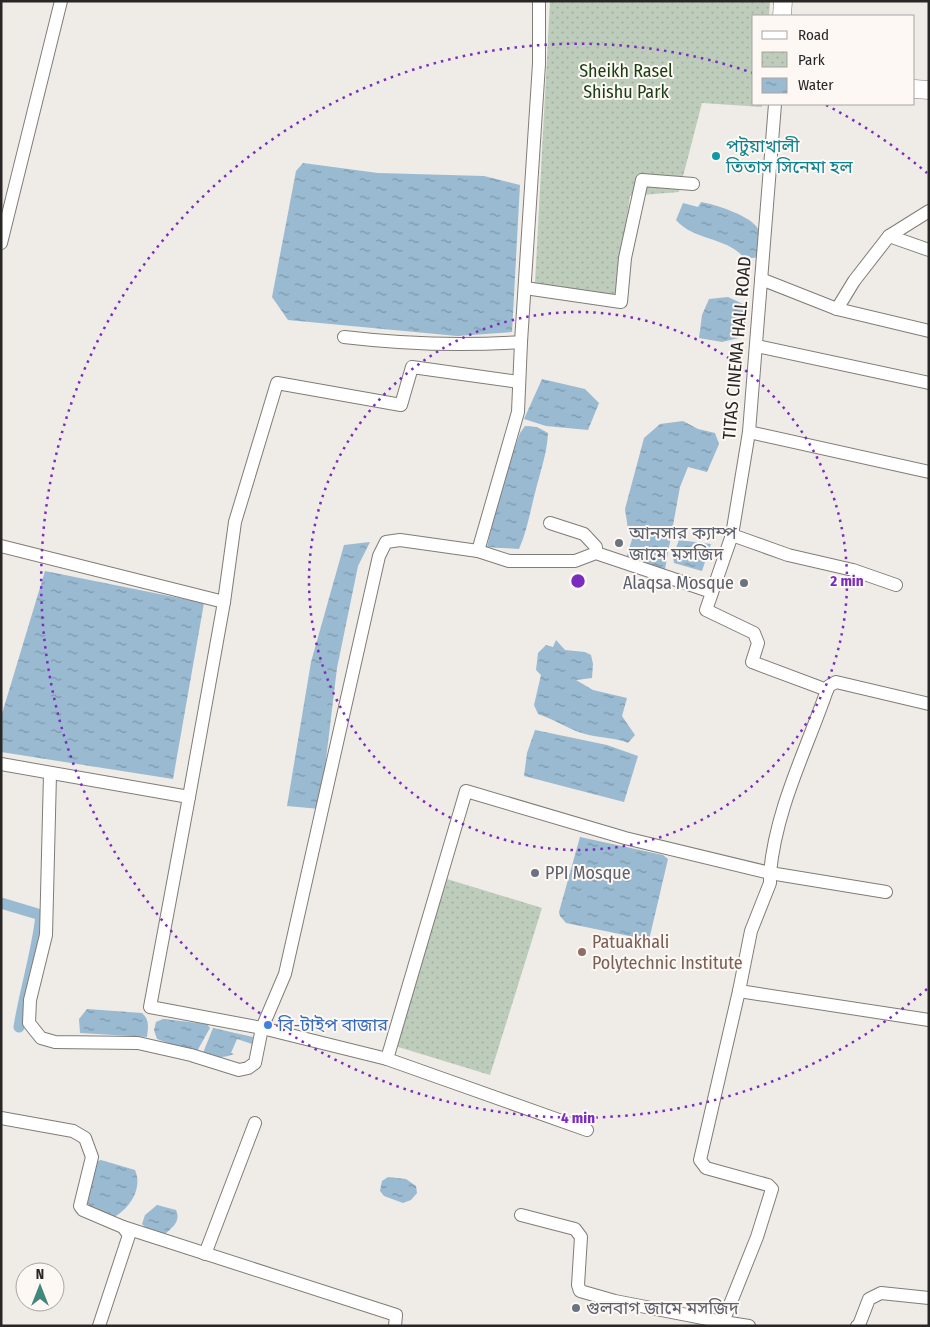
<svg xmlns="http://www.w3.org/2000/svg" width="930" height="1327" font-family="'Fira Sans Condensed','Noto Sans Bengali',sans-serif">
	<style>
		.park { fill: url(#park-dots) }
		.water { fill: url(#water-ripples) }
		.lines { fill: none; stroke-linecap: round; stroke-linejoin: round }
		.canal { stroke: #99bad1; stroke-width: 11 }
		.street-casing { stroke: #807c78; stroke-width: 14 }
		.secondary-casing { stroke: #807c78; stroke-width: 19 }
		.street { stroke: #fff; stroke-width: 12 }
		.secondary { stroke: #fff; stroke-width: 18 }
		.ring { fill: none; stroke: #7b2cbf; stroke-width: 2.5; stroke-dasharray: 2.5 5 }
		.culture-dot { fill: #0f9aa8; stroke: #fdf8f4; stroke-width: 2 }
		.worship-dot { fill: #6b7280; stroke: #fdf8f4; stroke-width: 2 }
		.education-dot { fill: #8d6e63; stroke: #fdf8f4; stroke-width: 2 }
		.shop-dot { fill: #3f7fe0; stroke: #fdf8f4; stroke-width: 2 }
		.labels { text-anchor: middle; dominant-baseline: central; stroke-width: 4; stroke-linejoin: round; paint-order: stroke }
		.park-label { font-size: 18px; fill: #1a3d14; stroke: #fdf8f4 }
		.culture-label { font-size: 18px; fill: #0d838f; stroke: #fdf8f4; text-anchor: start }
		.street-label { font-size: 18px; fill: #292726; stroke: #fdf8f4 }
		.worship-label { font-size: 18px; fill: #5b616d; stroke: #fdf8f4; text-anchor: start }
		.education-label { font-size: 18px; fill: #785e54; stroke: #fdf8f4; text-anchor: start }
		.shop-label { font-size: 18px; fill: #366cbe; stroke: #fdf8f4; text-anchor: start }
		.centre { fill: #7b2cbf; stroke: #fdf8f4; stroke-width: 2.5 }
		.ring-label { font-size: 15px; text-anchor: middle; font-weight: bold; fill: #7b2cbf; stroke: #fdf8f4; stroke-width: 4; stroke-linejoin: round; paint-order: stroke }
	</style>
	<defs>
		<pattern id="park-dots" width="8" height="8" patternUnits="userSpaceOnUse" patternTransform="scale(1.25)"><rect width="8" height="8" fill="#becdbb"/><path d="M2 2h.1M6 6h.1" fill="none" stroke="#a3b0a1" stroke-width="1.8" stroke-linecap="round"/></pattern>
		<pattern id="water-ripples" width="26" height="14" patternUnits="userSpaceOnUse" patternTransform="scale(1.25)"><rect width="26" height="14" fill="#99bad1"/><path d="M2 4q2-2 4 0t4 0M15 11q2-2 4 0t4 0" fill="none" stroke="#7d97a9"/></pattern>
	</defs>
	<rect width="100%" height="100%" fill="#efebe7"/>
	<g class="park">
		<path d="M 550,1 L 770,1 L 769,16 L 754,16 L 754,104 L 762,104 L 762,107 L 702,103 L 679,192 L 630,196 L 617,296 L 535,283 Z"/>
		<path d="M 447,879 L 542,908 L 490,1075 L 395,1046 Z"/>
	</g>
	<g class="water">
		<path d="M 303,163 L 378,173 L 484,176 L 520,185 L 512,332 L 457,336 L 288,320 L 272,297 L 296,171 Z"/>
		<path d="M 701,202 C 714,204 752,216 758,229 C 761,237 759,249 759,257 L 745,259 C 729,237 694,241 676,220 L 683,203 L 698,207 Z"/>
		<path d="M 728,297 L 743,304 L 746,320 L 739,338 L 722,342 L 699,338 L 702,315 L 709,299 Z"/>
		<path d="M 542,379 L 585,389 L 599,403 L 588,430 L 546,426 L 524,419 Z"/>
		<path d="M 683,421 L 698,429 L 715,433 L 719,444 L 707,472 L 688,467 L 680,487 L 665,569 L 659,570 L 626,559 L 633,536 L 628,529 L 625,509 L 644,438 L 660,424 Z"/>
		<path d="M 525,426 L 537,427 L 548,433 C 547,454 540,472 535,493 C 530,512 527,531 519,549 L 487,547 L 502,484 L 520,433 Z"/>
		<path d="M 679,540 L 711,544 L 702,571 L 674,563 L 673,556 Z"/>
		<path d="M 370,542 L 358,566 L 337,668 L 320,809 L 287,806 L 311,662 L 344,545 Z"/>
		<path d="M 45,571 L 204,603 L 173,779 L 1,752 L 1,717 Z"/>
		<path d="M 556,640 L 565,650 L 585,652 L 591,655 L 593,664 L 592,678 L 576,680 L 593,690 L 627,698 L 622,716 L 635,735 L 628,743 C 616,738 602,738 589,735 C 571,731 556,720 538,714 L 534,705 L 541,675 L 536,670 L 538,653 L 546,645 L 553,647 Z"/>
		<path d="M 535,730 L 607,745 L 638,756 L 624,802 L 524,776 L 527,753 Z"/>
		<path d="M 580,837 L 663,855 L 668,859 L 649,940 L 566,923 L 560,916 L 559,912 Z"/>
		<path d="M 87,1009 L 142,1013 C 150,1020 148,1028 147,1037 L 80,1033 L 79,1019 Z"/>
		<path d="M 163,1019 L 207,1024 L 210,1028 L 196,1053 L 157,1039 L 154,1030 L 156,1022 Z"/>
		<path d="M 213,1028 L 253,1037 L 252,1044 L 237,1039 L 231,1053 L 234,1054 C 222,1059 215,1057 203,1053 Z"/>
		<path d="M 101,1160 L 135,1170 C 143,1188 130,1208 114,1217 L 93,1210 L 86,1201 L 95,1162 Z"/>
		<path d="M 388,1177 L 406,1179 L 416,1186 L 417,1193 L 411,1200 L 403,1203 L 384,1196 L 380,1191 L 382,1181 Z"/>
		<path d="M 157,1205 L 176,1210 C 181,1221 173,1227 165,1234 L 149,1231 L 142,1224 L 145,1215 Z"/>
	</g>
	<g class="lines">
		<path class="canal" d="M 1,903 L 41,915 C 37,953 25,989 19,1027"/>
		<g class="street-casing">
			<g id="street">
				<path d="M 775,104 L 749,432 L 732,535 L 706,610 L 754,633 L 758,643 L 752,662 L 827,690 L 829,686 L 836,682 L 929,704"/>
				<path d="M 889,236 L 929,250"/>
				<path d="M 1,243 L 61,1"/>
				<path d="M 761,279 L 837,309 L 929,331"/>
				<path d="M 525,288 L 621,302 L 625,258 L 642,180 L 693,184"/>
				<path d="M 837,309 L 854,281 L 889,236 L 929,211"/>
				<path d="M 344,337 C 403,344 462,346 521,342 L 539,64 L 539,1"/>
				<path d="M 757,346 L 929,383"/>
				<path d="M 749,432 L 929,472"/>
				<path d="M 550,523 L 584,534 L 596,547 L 596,553"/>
				<path d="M 732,535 L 788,555 L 853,570 L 896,585"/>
				<path d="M 1,546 L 224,602 L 189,797"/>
				<path d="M 478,551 L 518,412 L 521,342"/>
				<path d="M 224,602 L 235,522 L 277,383 L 401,405 L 412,367 L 519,382"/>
				<path d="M 827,690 C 806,751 776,808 770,873 L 886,892"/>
				<path d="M 1,764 L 189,797 L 150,1007 L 262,1028 L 387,1059 L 466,791 L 625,838 L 770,873 L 770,883 L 751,931 L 739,991 L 929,1020"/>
				<path d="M 50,774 L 46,935 L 30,1000 L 29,1023 L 41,1038 L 55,1042 L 138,1043 L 191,1055 L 239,1070 L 248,1068 L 255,1063 L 262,1028 L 285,974 L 379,556 L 386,542 L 400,540 L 478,551 L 509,561 L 575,561 L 596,553 L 712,592"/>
				<path d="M 739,991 L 700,1160 L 706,1168 L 768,1185 L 772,1189 L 757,1237 L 723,1322 L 749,1326"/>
				<path d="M 387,1059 L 587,1130"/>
				<path d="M 1,1118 L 73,1131 L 85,1138 L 92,1157 L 80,1206 L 83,1210 L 123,1227 L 129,1235 L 99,1326"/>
				<path d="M 521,1215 L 575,1229 L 581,1237 L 578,1285 L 580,1291 L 615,1301 L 723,1322"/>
				<path d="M 123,1227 L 396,1315 L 395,1326"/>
				<path d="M 205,1254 L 255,1123"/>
				<path d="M 857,1326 L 859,1325 L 869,1299 L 881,1293 L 929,1298"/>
			</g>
		</g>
		<g class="secondary-casing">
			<g id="secondary">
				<path d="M 782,16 L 783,1"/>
				<path d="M 914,89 L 929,90"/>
			</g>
		</g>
		<use href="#street" class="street"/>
		<use href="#secondary" class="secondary"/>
	</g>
	<g class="ring">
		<circle cx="578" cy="581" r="269"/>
		<path d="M927 989A537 537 0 1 1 753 73M826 105A537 537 0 0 1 927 173"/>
	</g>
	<circle class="culture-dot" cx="716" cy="156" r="5"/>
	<g class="worship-dot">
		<circle cx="619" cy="543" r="5"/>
		<circle cx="744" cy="583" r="5"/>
		<circle cx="535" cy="873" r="5"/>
		<circle cx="576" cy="1308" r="5"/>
	</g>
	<circle class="education-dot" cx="582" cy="952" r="5"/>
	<circle class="shop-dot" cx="268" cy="1025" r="5"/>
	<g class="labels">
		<g class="park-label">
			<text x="626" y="71">Sheikh Rasel<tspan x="626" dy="21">Shishu Park</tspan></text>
		</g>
		<g class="culture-label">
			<text x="726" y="146">পটুয়াখালী<tspan x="726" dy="21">তিতাস সিনেমা হল</tspan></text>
		</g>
		<g class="street-label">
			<text transform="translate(737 348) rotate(-85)">TITAS CINEMA HALL ROAD</text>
		</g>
		<g class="worship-label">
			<text x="629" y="533">আনসার ক্যাম্প<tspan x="629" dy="21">জামে মসজিদ</tspan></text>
			<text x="734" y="583" text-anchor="end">Alaqsa Mosque</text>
			<text x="545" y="873">PPI Mosque</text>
			<text x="586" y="1308">গুলবাগ জামে মসজিদ</text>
		</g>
		<g class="education-label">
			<text x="592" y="942">Patuakhali<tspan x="592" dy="21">Polytechnic Institute</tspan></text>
		</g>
		<g class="shop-label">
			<text x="278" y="1025">বি-টাইপ বাজার</text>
		</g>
	</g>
	<circle cx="578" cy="581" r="8" class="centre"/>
	<g class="ring-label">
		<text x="847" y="586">2 min</text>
		<text x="578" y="1123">4 min</text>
	</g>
	<rect width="930" height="1327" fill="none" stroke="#292726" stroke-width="5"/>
	<rect x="752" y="15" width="162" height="90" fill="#fdf8f4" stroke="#a8a4a2"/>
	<rect x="762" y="31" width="25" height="8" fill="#ffffff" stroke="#a8a4a2"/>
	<text x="798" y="40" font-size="15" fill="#292726">Road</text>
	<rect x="762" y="52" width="25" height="15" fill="url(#park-dots)" stroke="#a8a4a2"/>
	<text x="798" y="65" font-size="15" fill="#292726">Park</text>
	<rect x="762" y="78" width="25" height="15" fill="url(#water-ripples)" stroke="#a8a4a2"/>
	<text x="798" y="90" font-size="15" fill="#292726">Water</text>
	<g transform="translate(40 1287)"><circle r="24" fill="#fdf8f4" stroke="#a8a4a2"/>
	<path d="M0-4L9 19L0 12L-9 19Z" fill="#43877c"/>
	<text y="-8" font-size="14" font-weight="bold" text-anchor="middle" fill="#292726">N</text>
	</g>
</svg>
